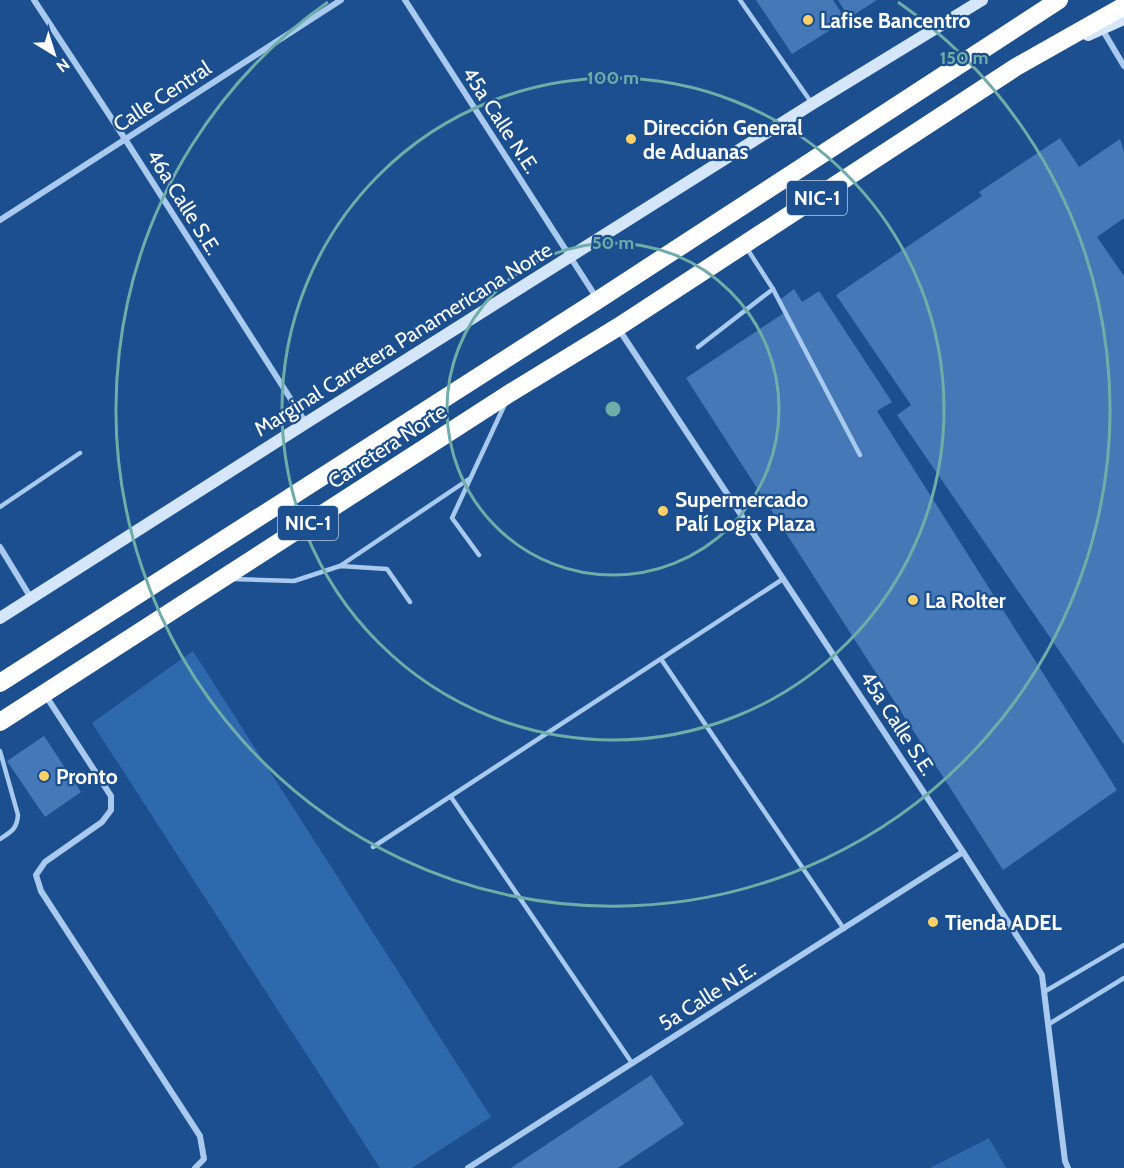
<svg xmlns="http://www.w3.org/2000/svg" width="1124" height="1168" font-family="Cabin,sans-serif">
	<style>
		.green { fill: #2e69ad }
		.building { fill: #4478b7 }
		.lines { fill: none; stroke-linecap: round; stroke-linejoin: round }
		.lane { stroke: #a9c9ee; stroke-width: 4.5 }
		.street { stroke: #a9c9ee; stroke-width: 6 }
		.secondary { stroke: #d6e6fa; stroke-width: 12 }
		.highway { stroke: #fff; stroke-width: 18 }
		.ring { fill: none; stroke: #6fada8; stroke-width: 3 }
		.poi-dot { fill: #ffd166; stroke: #1b4f8f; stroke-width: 2 }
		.labels { text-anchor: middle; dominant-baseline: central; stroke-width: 4.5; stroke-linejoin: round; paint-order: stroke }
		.shield { fill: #1b4f8f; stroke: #bbcadd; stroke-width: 1.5 }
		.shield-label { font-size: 20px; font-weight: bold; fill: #fff }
		.poi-label { font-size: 21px; font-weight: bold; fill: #fff; stroke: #1b4f8f; text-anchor: start }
		.street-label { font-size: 21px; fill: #fff; stroke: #1b4f8f }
		.centre { fill: #6fada8; stroke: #1b4f8f; stroke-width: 3 }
		.ring-label { font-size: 18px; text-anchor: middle; font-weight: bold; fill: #6fada8; stroke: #1b4f8f; stroke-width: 4.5; stroke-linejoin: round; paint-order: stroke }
	</style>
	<rect width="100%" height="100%" fill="#1b4f8f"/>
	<g class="green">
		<path d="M 193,651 L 491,1117 L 412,1168 L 380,1168 L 92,723 Z"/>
		<path d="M 989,1138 L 1006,1168 L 930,1168 Z"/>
	</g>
	<g class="building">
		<path d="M 756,0 L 833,0 L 846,20 L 792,54 Z"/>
		<path d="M 838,0 L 877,0 L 849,18 Z"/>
		<path d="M 1060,138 L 1079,167 L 1120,139 L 1124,152 L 1124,218 L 1097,237 L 1124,276 L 1124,745 L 897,415 L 911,405 L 836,295 L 982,196 L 979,192 Z"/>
		<path d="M 794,289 L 802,302 L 819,291 L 892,402 L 877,411 L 1117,790 L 1003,870 L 686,378 L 784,313 L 777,302 Z"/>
		<path d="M 44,736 L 81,792 L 45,817 L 7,761 Z"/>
		<path d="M 651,1075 L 684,1124 L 618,1168 L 511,1168 Z"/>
	</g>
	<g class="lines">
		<g class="lane">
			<path d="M 740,0 L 811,102"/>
			<path d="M 746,247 L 773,289 L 860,455"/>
			<path d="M 698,347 L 773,289"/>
			<path d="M 0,507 L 80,453"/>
			<path d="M 479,555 L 452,518 L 505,404"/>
			<path d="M 340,566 L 469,479"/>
			<path d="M 232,579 L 294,581 L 340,566 L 387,569 L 410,602"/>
			<path d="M 661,659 L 844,929"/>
			<path d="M 0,751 L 18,815 C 17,829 11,832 0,839"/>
			<path d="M 451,797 L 632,1063"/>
			<path d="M 373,847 L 783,579"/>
			<path d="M 1044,992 L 1124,945"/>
			<path d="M 1049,1024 L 1124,978"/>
		</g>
		<g class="street">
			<path d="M 34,0 L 125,139 L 306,423"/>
			<path d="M 405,0 L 596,297"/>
			<path d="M 1102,29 L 1124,66"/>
			<path d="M 0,220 L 341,0"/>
			<path d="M 618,328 L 963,852 L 1042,975 L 1065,1161 L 1068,1168"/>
			<path d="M 0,547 L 31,598"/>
			<path d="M 46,696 L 111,796 L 111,810 L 102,822 L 45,862 L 36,875 L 41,891 L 200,1136 L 204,1159 L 195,1168"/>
			<path d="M 468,1168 L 963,852"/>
		</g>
		<g class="secondary">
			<path d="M 1088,35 L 1124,19"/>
			<path d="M 0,618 L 306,423 L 812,104 L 982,0"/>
		</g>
		<g class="highway">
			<path d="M 0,683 L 598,300 L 1059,0"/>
			<path d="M 0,722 L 510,393 L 618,327 L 1016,67 L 1124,6"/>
		</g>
	</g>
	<g class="ring">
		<circle cx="613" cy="409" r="166"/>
		<circle cx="613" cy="409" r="331"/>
		<path d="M898 2A497 497 0 1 1 328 2"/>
	</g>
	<g class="poi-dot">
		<circle cx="808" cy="20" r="6"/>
		<circle cx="631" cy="139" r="6"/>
		<circle cx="663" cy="511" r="6"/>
		<circle cx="913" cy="600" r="6"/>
		<circle cx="44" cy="776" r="6"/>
		<circle cx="933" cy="922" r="6"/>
	</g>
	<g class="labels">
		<g class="shield">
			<rect x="787" y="181" width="60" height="34" rx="4.5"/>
			<rect x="278" y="506" width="60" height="34" rx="4.5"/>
		</g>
		<g class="shield-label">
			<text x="817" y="198">NIC-1</text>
			<text x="308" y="523">NIC-1</text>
		</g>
		<g class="poi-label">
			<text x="820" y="20">Lafise Bancentro</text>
			<text x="643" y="127">Dirección General<tspan x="643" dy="24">de Aduanas</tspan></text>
			<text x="675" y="499">Supermercado<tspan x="675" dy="24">Palí Logix Plaza</tspan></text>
			<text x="925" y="600">La Rolter</text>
			<text x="56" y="776">Pronto</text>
			<text x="945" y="922">Tienda ADEL</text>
		</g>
		<g class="street-label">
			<text transform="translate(162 96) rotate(-33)">Calle Central</text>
			<text transform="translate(501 120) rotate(57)">45a Calle N.E.</text>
			<text transform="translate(184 202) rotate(58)">46a Calle S.E.</text>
			<text transform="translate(403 339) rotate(-32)">Marginal Carretera Panamericana Norte</text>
			<text transform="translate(387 446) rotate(-33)">Carretera Norte</text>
			<text transform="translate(898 723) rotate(57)">45a Calle S.E.</text>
			<text transform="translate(707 996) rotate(-32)">5a Calle N.E.</text>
		</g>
	</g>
	<circle cx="613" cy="409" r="9" class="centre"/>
	<g class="ring-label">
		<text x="964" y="64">150 m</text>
		<text x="613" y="84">100 m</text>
		<text x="613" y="249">50 m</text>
	</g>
	<g transform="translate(54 54) rotate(142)" stroke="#1b4f8f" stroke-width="4.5" paint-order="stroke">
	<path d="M0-4.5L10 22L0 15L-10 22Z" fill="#ffffff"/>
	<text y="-9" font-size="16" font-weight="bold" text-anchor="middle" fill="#ffffff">N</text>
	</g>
</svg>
